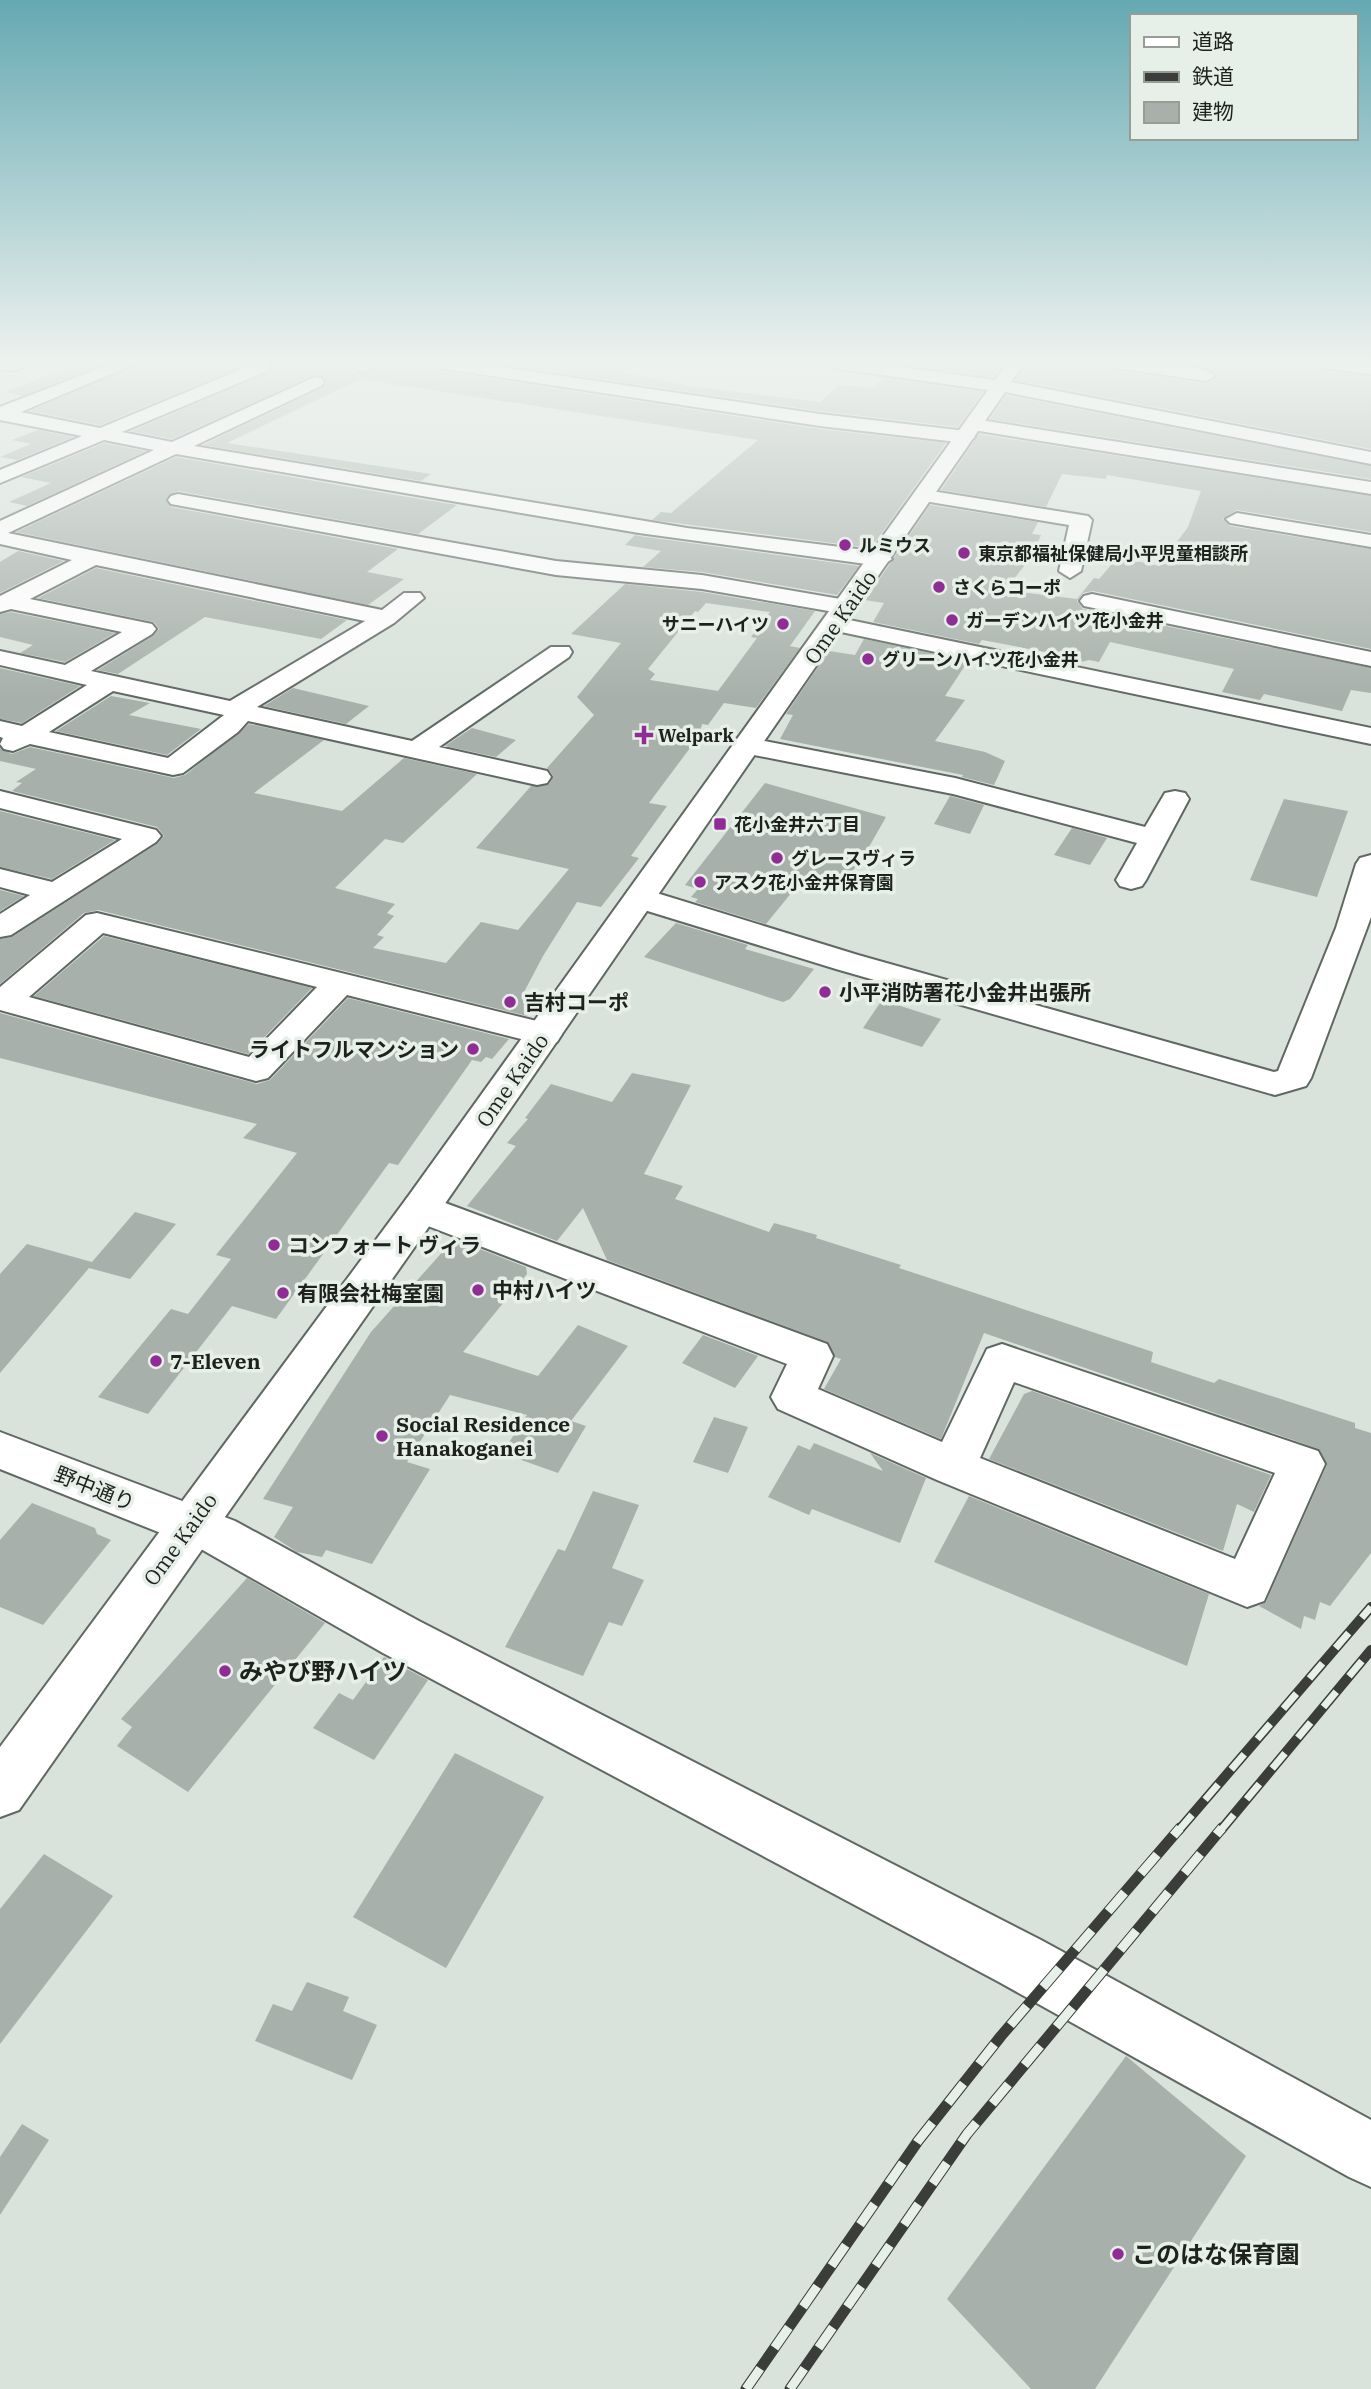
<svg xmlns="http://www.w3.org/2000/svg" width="1371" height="2389" font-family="'IBM Plex Serif','Noto Sans JP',serif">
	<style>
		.building { fill: #a7b0aa; fill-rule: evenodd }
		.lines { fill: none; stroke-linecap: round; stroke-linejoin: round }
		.minor-casing { stroke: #606862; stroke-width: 4 }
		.major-casing { stroke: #606862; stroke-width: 4 }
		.minor { fill: #fff; fill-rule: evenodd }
		.major { fill: #fff; fill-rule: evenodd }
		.rail-far1-casing { stroke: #3a3d3a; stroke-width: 10 }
		.rail-casing { stroke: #3a3d3a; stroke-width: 11 }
		.rail-far1 { stroke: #e6efe8; stroke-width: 7; stroke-dasharray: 20; stroke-linecap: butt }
		.rail { stroke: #e6efe8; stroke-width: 9; stroke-dasharray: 25; stroke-linecap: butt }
		.poi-dot { fill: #902d94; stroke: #e6efe8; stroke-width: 2.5 }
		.labels { text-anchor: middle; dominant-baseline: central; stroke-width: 7; stroke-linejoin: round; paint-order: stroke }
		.far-poi-label { font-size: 18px; font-weight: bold; fill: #1e211e; stroke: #e6efe8; text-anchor: start }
		.street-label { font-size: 21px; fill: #1e211e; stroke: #e6efe8 }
		.poi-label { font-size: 21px; font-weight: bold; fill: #1e211e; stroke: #e6efe8; text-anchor: start }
		.near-poi-label { font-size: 24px; font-weight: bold; fill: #1e211e; stroke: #e6efe8; text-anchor: start }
	</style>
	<rect width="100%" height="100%" fill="#d9e2db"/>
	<g class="building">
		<path d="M 82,363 L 105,363 L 22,396 L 5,392 Z"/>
		<path d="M 139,363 L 229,363 L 236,369 L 100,425 L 30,411 Z"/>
		<path d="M 270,363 L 355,363 L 352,367 L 356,373 L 364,375 L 382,363 L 428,363 L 439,371 L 820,429 L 946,443 L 871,548 L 652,520 L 661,512 L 671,513 L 758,440 L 365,380 L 365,377 L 227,443 L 431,474 L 421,481 L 203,445 L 322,388 L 327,382 L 321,375 L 314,375 L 172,439 L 131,431 L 268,373 L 273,367 Z"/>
		<path d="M 493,363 L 632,363 L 619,372 L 689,386 L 820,402 L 839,385 L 872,388 L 884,378 L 983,392 L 958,427 L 820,411 Z"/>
		<path d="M 908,363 L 1004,363 L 994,377 L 905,365 Z"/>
		<path d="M 1026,363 L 1106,363 L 1117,371 L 1206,384 L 1216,378 L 1216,374 L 1184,363 L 1314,363 L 1325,371 L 1371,376 L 1371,449 L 1015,380 Z"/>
		<path d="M 1006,395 L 1371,466 L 1371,479 L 990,419 Z"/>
		<path d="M 38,430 L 73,437 L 17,460 L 0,457 L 31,444 L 12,440 Z"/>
		<path d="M 979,434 L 1371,496 L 1371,532 L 1237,510 L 1223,519 L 1230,526 L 1371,549 L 1371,649 L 1093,591 L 1083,593 L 1077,601 L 1083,609 L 1371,668 L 1371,693 L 1351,690 L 1342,711 L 1264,694 L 1260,700 L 1222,692 L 1234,669 L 1110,642 L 1099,662 L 1089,660 L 1073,664 L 1063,661 L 1066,656 L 982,640 L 979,644 L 873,622 L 884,603 L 865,600 L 930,505 L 1038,522 L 1032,534 L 1041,535 L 1032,556 L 1005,590 L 1077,599 L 1094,578 L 1099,579 L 1118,557 L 1159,566 L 1188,527 L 1201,491 L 1107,475 L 1106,479 L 1062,474 L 1046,507 L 941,490 Z"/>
		<path d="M 104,443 L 146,451 L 27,506 L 9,502 L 51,483 L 21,477 Z"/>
		<path d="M 176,457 L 402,496 L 457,505 L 418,534 L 178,491 L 166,498 L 171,507 L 398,549 L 367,572 L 404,579 L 368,605 L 16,532 Z"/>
		<path d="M 635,535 L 639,536 L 859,566 L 837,595 L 702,572 L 643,567 L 661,551 L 625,545 Z"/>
		<path d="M 18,551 L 64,561 L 0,593 L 0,562 Z"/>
		<path d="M 96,568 L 347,620 L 321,639 L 205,617 L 118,674 L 98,670 L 153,636 L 159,629 L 154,622 L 38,598 Z"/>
		<path d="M 625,584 L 702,592 L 815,611 L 790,646 L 800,648 L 756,708 L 724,703 L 708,725 L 702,724 L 699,736 L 649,803 L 667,806 L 631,856 L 639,858 L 601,907 L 577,902 L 543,956 L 524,992 L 544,996 L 527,1016 L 98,910 L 84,913 L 0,984 L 0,939 L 12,937 L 157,844 L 164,836 L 157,827 L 12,791 L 22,783 L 16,782 L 36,769 L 0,761 L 0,748 L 12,754 L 30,747 L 174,778 L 185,775 L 249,724 L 324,740 L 254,793 L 342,811 L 404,758 L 477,774 L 403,843 L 385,839 L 335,888 L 395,904 L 387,913 L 394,916 L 377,935 L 384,937 L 373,948 L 446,963 L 481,922 L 518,930 L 569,869 L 476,848 L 531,786 L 549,784 L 553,776 L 547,768 L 594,715 L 577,697 L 621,643 L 571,634 ZM 706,603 L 770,612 L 751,637 L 757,638 L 718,691 L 650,680 L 655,674 L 648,669 L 695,611 L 698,612 Z"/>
		<path d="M 11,612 L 115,633 L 65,662 L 20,653 L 33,645 L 0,637 L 0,614 Z"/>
		<path d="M 864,639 L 968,661 L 945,696 L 965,700 L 935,741 L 985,752 L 1005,761 L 994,785 L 962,777 L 963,775 L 780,739 L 793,715 L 786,714 L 829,651 L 855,655 Z"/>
		<path d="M 0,668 L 80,686 L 22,723 L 0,719 Z"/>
		<path d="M 293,688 L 369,706 L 346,724 L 264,706 Z"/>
		<path d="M 111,696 L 150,703 L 129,715 L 201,729 L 167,755 L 56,731 Z"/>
		<path d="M 472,728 L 516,740 L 496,757 L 445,746 Z"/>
		<path d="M 765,783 L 886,817 L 865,854 L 842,885 L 805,876 L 766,924 L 695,902 L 698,899 L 691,897 L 698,889 L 685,885 Z"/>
		<path d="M 950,796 L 984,805 L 970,834 L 934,824 Z"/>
		<path d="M 1284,799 L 1348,811 L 1317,897 L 1250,880 Z"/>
		<path d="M 0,811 L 115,840 L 52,879 L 0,867 Z"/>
		<path d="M 1072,828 L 1107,838 L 1090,865 L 1054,855 Z"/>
		<path d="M 0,890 L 24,896 L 0,911 Z"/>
		<path d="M 676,923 L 748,945 L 745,949 L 814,969 L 790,999 L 783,1002 L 644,957 Z"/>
		<path d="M 104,936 L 312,988 L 248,1054 L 34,996 Z"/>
		<path d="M 348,998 L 509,1039 L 492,1059 L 486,1057 L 481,1062 L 472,1060 L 398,1165 L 389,1163 L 276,1319 L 232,1306 L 148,1414 L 98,1397 L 171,1309 L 188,1314 L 231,1259 L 216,1255 L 297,1153 L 243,1138 L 257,1124 L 0,1058 L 0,1013 L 257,1084 L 270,1080 Z"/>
		<path d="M 882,1000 L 941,1019 L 922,1047 L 863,1028 Z"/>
		<path d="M 632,1073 L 691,1085 L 644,1174 L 683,1186 L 675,1199 L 769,1232 L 774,1223 L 817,1235 L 816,1238 L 901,1265 L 899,1268 L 1153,1352 L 1151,1362 L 1214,1383 L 1219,1379 L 1355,1423 L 1355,1428 L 1371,1433 L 1371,1553 L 1330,1606 L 1320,1602 L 1315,1620 L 1304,1616 L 1301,1629 L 1259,1606 L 1266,1602 L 1327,1465 L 1319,1449 L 984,1333 L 941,1439 L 824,1389 L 841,1359 L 835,1357 L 828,1342 L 607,1260 L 583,1208 L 557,1241 L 467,1206 L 516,1146 L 507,1143 L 528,1119 L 525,1118 L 551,1084 L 612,1102 Z"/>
		<path d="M 135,1212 L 176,1224 L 130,1279 L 89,1268 L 0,1373 L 0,1274 L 27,1244 L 92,1262 Z"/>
		<path d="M 454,1239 L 526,1267 L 527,1274 L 463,1352 L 538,1376 L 578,1325 L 628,1346 L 571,1421 L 586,1426 L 558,1473 L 502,1453 L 527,1415 L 450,1395 L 407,1462 L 430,1469 L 372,1564 L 326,1550 L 322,1557 L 297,1552 L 274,1537 L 293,1507 L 263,1499 L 371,1332 Z"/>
		<path d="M 703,1335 L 758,1356 L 735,1388 L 682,1363 Z"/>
		<path d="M 1032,1391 L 1271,1475 L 1254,1512 L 1237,1504 L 1223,1551 L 989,1459 L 1024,1394 Z"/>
		<path d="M 714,1417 L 748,1427 L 728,1473 L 693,1462 Z"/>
		<path d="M 814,1443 L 883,1471 L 870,1453 L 926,1478 L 900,1543 L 812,1509 L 809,1515 L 768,1497 L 798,1445 L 810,1450 Z"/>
		<path d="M 593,1491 L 639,1505 L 612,1568 L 644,1580 L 622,1626 L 609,1622 L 583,1676 L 505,1647 L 558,1549 L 565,1551 Z"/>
		<path d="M 969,1496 L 1209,1594 L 1187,1666 L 934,1562 Z"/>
		<path d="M 32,1503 L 95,1528 L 97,1534 L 111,1540 L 43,1625 L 0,1607 L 0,1540 Z"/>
		<path d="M 247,1578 L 325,1623 L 188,1792 L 117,1746 L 132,1727 L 121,1719 Z"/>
		<path d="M 384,1657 L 428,1680 L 374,1760 L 313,1728 L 339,1693 L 353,1700 Z"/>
		<path d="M 455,1753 L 544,1797 L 446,1968 L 353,1917 Z"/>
		<path d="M 44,1854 L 113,1896 L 0,2044 L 0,1909 Z"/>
		<path d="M 307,1982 L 349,1997 L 343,2011 L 377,2025 L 352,2080 L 255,2041 L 273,2004 L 292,2011 Z"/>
		<path d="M 1126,2056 L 1246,2156 L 1095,2389 L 1031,2389 L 947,2299 Z"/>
		<path d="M 22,2124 L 49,2140 L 0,2215 L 0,2157 Z"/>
	</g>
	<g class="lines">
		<g class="minor-casing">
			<g id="minor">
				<path d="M 0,363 L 22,363 L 24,366 L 15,371 L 0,369 Z"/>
				<path d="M 113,363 L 137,363 L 21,412 L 100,428 L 242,369 L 231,363 L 266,363 L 270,367 L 267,371 L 122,432 L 172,442 L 315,377 L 321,378 L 324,382 L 321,386 L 194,446 L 687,528 L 881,552 L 892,559 L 881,566 L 639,533 L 176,454 L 8,533 L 382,610 L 404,593 L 420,593 L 424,598 L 394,623 L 257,707 L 412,741 L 551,647 L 569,647 L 572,652 L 569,657 L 439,747 L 547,771 L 551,777 L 547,783 L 537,785 L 248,721 L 238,732 L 183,773 L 173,775 L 30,744 L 13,751 L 4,749 L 0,744 L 3,738 L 0,737 L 0,721 L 22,726 L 87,685 L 0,665 L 0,651 L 65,665 L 122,632 L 11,609 L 0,612 L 0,596 L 72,560 L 0,544 L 0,521 L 154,450 L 104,440 L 0,483 L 0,470 L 82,436 L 0,420 L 0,407 ZM 96,565 L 365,621 L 230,701 L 91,671 L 152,634 L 156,629 L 152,624 L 30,599 ZM 113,691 L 224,715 L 168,758 L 49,732 Z"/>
				<path d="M 358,363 L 380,363 L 364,372 L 358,371 L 355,367 Z"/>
				<path d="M 431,363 L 474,363 L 820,414 L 966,431 L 975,437 L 966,443 L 820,426 L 439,368 Z"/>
				<path d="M 1109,363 C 1130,363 1201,361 1215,376 L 1206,381 L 1117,368 Z"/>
				<path d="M 1317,363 L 1371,364 L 1371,374 L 1325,368 Z"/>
				<path d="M 974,419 L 1371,482 L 1371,494 L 967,429 L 965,425 L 967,421 Z"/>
				<path d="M 925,490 L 1088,516 L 1092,520 L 1081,571 L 1070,578 L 1059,571 L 1069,525 L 918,500 L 915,496 Z"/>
				<path d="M 178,494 L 556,561 L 702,575 L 846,600 L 854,602 L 858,607 L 854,612 L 846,614 L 702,589 L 556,575 L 171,504 L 168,500 L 171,496 Z"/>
				<path d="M 1237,513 L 1371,535 L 1371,547 L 1230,523 L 1226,519 Z"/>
				<path d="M 1092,594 L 1371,652 L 1371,666 L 1084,606 L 1080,601 L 1084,596 Z"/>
				<path d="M 835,617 L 1371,728 L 1371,744 L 827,629 L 823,624 L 827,619 Z"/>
				<path d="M 749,738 L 955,778 L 1145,827 L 1165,793 L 1175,791 L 1185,793 L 1189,799 L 1146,880 L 1142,886 L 1131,889 L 1120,886 L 1116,880 L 1137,843 L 953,794 L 739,752 L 736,746 L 739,740 Z"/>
				<path d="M 0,791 L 156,830 L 161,836 L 156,842 L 11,935 L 0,937 L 0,914 L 30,895 L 0,887 L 0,869 L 52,882 L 122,839 L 0,808 Z"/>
				<path d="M 1371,855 L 1371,917 L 1311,1078 L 1306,1086 L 1275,1095 L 836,969 L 628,905 L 624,898 L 628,891 L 639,889 L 650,891 L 858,955 L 1274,1072 L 1278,1071 L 1336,928 L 1356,864 L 1360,858 Z"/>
				<path d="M 97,913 L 557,1026 L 562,1034 L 557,1042 L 545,1045 L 347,995 L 268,1078 L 256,1081 L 0,1010 L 0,987 L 86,915 ZM 103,933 L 317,987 L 249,1057 L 29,997 Z"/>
				<path d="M 421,1194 L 827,1344 L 833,1356 L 818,1389 L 942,1442 L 987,1349 L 1002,1344 L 1318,1451 L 1325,1464 L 1264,1601 L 1247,1607 L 937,1480 L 778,1409 L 771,1397 L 787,1364 L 407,1218 L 402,1208 L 407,1198 ZM 1014,1382 L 1275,1473 L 1235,1559 L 980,1458 Z"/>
				<path d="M 0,1432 L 235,1521 L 419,1621 L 1041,1940 L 1371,2120 L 1371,2187 L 1349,2177 L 999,1982 L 383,1653 L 201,1549 L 0,1469 Z"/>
			</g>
		</g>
		<g class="major-casing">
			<path id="major" d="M 825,363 L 871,363 L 995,380 L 1007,363 L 1024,363 L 1011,382 L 1371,452 L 1371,464 L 1005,392 L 435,1218 L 19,1810 L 0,1817 L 0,1747 L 407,1198 L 988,390 L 833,368 Z"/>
		</g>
		<use href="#minor" class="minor"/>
		<use href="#major" class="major"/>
		<g class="rail-far1-casing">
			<g id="rail-far1">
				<path d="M 1179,1830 L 1371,1607"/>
				<path d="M 1221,1830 L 1371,1650"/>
			</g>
		</g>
		<g class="rail-casing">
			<g id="rail">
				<path d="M 746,2389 L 918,2141 L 1001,2036 L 1180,1828"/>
				<path d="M 790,2389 L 967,2134 L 1222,1828"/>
			</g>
		</g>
		<use href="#rail-far1" class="rail-far1"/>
		<use href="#rail" class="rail"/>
	</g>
	<linearGradient id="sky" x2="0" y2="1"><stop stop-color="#65a9b2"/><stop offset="0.52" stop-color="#eef2ef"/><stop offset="1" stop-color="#eef2ef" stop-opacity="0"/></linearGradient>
	<rect width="1371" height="698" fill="url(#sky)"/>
	<g class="poi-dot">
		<circle cx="845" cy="545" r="7"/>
		<circle cx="964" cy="553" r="7"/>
		<circle cx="939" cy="587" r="7"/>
		<circle cx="952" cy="620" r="7"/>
		<circle cx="783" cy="624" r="7"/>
		<circle cx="868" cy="659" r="7"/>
		<path d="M640.5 724.5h7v7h7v7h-7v7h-7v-7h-7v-7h7z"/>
		<rect x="713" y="817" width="14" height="14" rx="3.5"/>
		<circle cx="777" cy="858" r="7"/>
		<circle cx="700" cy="882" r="7"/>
		<circle cx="825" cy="992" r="7"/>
		<circle cx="510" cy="1002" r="7"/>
		<circle cx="473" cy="1049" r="7"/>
		<circle cx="274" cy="1245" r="7"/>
		<circle cx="478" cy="1290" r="7"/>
		<circle cx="283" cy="1293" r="7"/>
		<circle cx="156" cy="1361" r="7"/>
		<circle cx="382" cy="1436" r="7"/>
		<circle cx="225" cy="1671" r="7"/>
		<circle cx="1118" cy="2254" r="7"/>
	</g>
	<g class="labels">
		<g class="far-poi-label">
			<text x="859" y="545">ルミウス</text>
			<text x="978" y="553">東京都福祉保健局小平児童相談所</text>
			<text x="953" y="587">さくらコーポ</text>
			<text x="966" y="620">ガーデンハイツ花小金井</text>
			<text x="769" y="624" text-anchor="end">サニーハイツ</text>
			<text x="882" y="659">グリーンハイツ花小金井</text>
			<text x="658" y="735">Welpark</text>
			<text x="734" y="824">花小金井六丁目</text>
			<text x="791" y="858">グレースヴィラ</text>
			<text x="714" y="882">アスク花小金井保育園</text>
		</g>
		<g class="street-label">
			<text transform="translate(840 617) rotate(-55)">Ome Kaido</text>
			<text transform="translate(512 1080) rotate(-55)">Ome Kaido</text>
			<text transform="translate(95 1488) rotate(22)">野中通り</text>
			<text transform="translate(180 1539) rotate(-54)">Ome Kaido</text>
		</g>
		<g class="poi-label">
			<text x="839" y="992">小平消防署花小金井出張所</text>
			<text x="524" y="1002">吉村コーポ</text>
			<text x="459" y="1049" text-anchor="end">ライトフルマンション</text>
			<text x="288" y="1245">コンフォート ヴィラ</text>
			<text x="492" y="1290">中村ハイツ</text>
			<text x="297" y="1293">有限会社梅室園</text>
			<text x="170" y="1361">7-Eleven</text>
			<text x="396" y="1424">Social Residence<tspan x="396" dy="24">Hanakoganei</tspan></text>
		</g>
		<g class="near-poi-label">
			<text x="239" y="1671">みやび野ハイツ</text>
			<text x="1132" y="2254">このはな保育園</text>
		</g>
	</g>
	<rect x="1130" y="14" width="228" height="126" fill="#e6efe8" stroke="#969d97" stroke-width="2"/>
	<rect x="1144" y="37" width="35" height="10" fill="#ffffff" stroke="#969d97" stroke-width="2"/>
	<text x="1192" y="49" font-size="21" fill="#1e211e">道路</text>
	<rect x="1144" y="72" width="35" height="10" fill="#3a3d3a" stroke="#969d97" stroke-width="2"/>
	<text x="1192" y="84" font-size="21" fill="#1e211e">鉄道</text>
	<rect x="1144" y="102" width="35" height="21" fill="#a7b0aa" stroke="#969d97" stroke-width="2"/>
	<text x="1192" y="119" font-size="21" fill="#1e211e">建物</text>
</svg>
